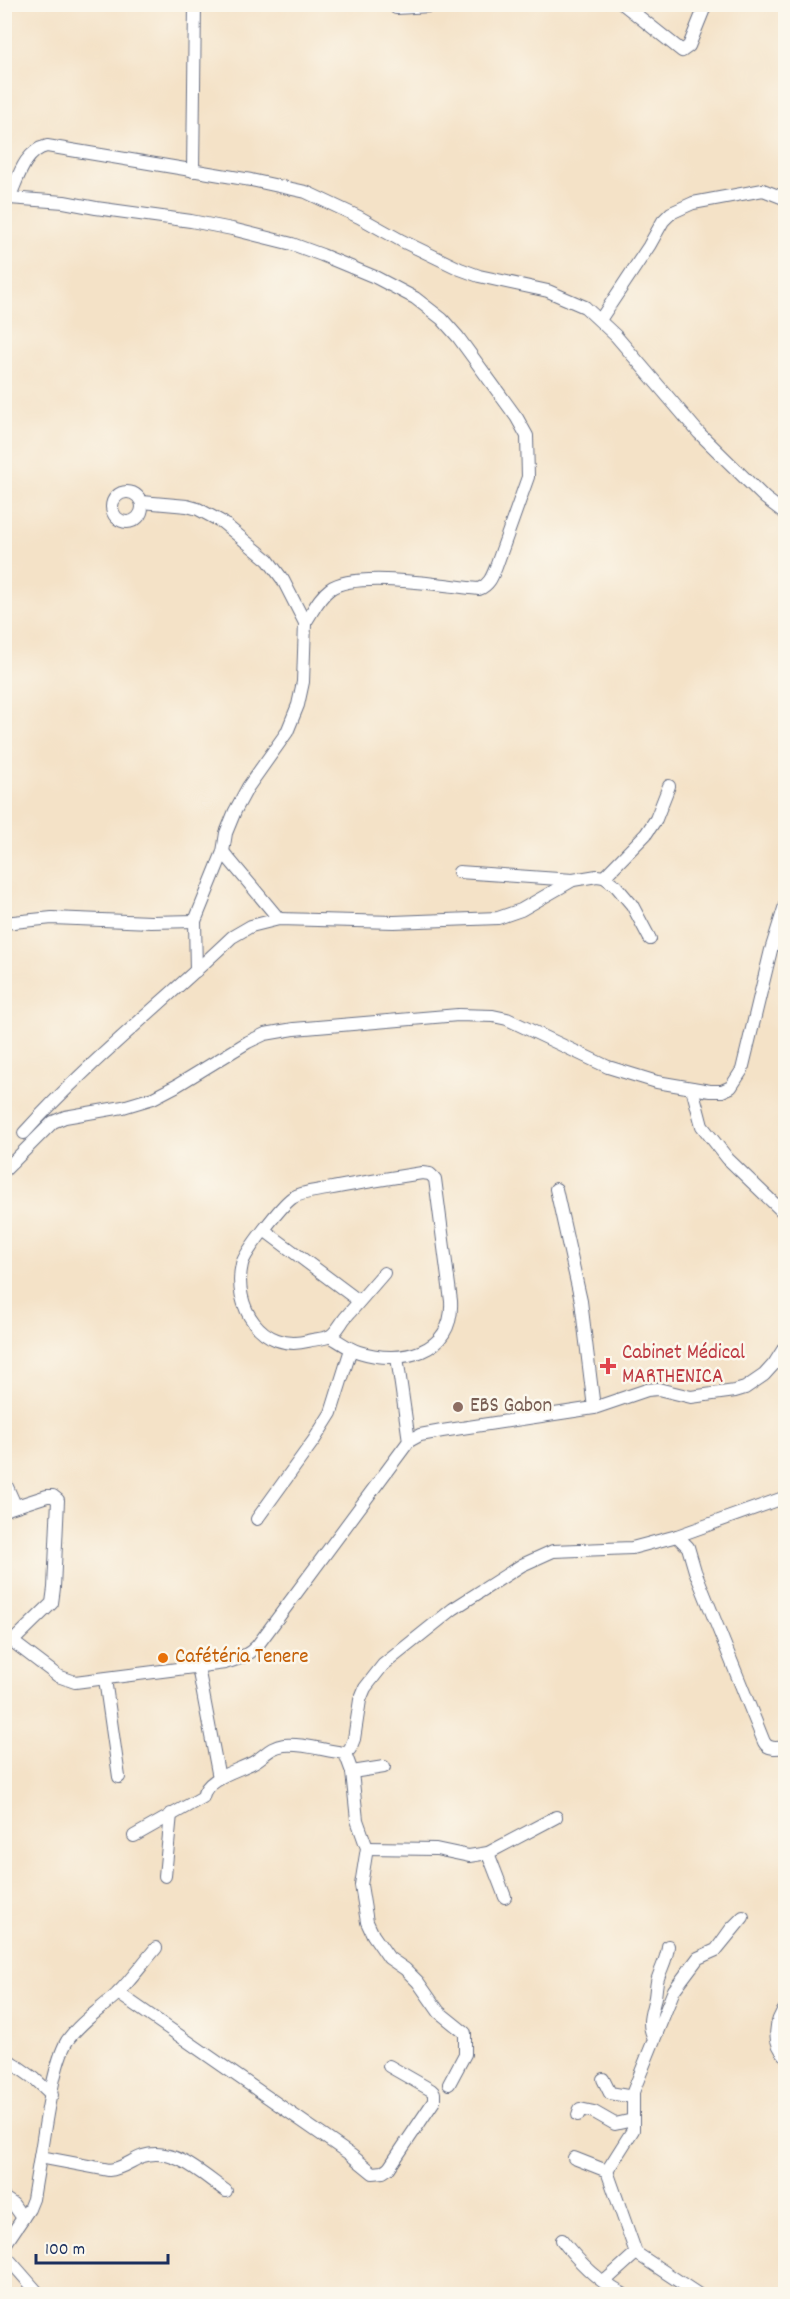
<svg xmlns="http://www.w3.org/2000/svg" width="790" height="2299" font-family="Dekko,sans-serif">
	<style>
		.lines { fill: none; stroke-linecap: round; stroke-linejoin: round }
		.minor-casing { stroke: #676e83; stroke-width: 14 }
		.minor { stroke: #fff; stroke-width: 12 }
		.health-dot { fill: #e0444e; stroke: #fbf7ec; stroke-width: 2 }
		.education-dot { fill: #8d6e63; stroke: #fbf7ec; stroke-width: 2 }
		.food-dot { fill: #e8710a; stroke: #fbf7ec; stroke-width: 2 }
		.labels { text-anchor: middle; dominant-baseline: central; stroke-width: 5; stroke-linejoin: round; paint-order: stroke }
		.health-label { font-size: 21px; fill: #be3a42; stroke: #fbf7ec; text-anchor: start }
		.education-label { font-size: 21px; fill: #785e54; stroke: #fbf7ec; text-anchor: start }
		.food-label { font-size: 21px; fill: #c56008; stroke: #fbf7ec; text-anchor: start }
	</style>
	<rect width="100%" height="100%" fill="#fbf7ec"/>
	<filter id="ink" filterUnits="userSpaceOnUse"><feTurbulence type="fractalNoise" baseFrequency=".0167" numOctaves="2"/><feDisplacementMap in="SourceGraphic" scale="12" xChannelSelector="R" yChannelSelector="G"/><feConvolveMatrix kernelMatrix="1 2 1 2 8 2 1 2 1" color-interpolation-filters="sRGB"/></filter>
	<filter id="wash" filterUnits="userSpaceOnUse"><feTurbulence type="fractalNoise" baseFrequency=".008" numOctaves="4" result="noise"/><feDisplacementMap in="SourceGraphic" scale="24" xChannelSelector="R" yChannelSelector="G"/><feGaussianBlur stdDeviation="1.35" result="paint"/><feColorMatrix in="noise" values="0 0 0 0 0 0 0 0 0 0 0 0 0 0 0 0 0 1.4 0 .05"/><feComposite in="paint" operator="in"/></filter>
	<g filter="url(#wash)">
		<rect width="100%" height="100%" fill="#f4e2c7"/>
	</g>
	<g filter="url(#ink)">
		<g class="lines">
			<g class="minor-casing">
				<g id="minor">
					<path d="M 623,4 L 682,51 L 689,46 L 706,4"/>
					<path d="M 396,8 L 465,4"/>
					<path d="M 193,171 L 195,4"/>
					<path d="M 9,198 L 64,202 L 96,208 L 191,221 L 232,229 L 292,244 L 322,255 L 375,277 L 415,298 L 442,319 L 458,337 L 517,418 L 527,436 L 528,477 L 496,567 C 492,577 489,585 479,589 C 446,586 356,570 330,589 C 319,597 313,611 305,623"/>
					<path d="M 4,199 L 9,198 C 18,179 24,151 47,146 L 251,180 L 306,192 L 359,217 L 402,241 L 460,269 L 479,276 L 548,291 L 585,307 L 616,336 L 699,433 L 765,498 L 786,514"/>
					<path d="M 600,320 L 649,246 L 663,221 L 671,213 L 693,203 L 763,190 L 786,199"/>
					<circle cx="127" cy="507" r="15"/>
					<path d="M 142,502 L 187,506 L 198,509 L 222,522 L 268,560 L 283,580 L 305,623 L 303,682 L 298,705 L 287,732 L 248,787 L 235,811 L 226,833 L 223,852 L 195,921 L 196,971"/>
					<path d="M 223,852 L 279,919"/>
					<path d="M 459,872 L 573,880"/>
					<path d="M 604,877 L 646,834 L 656,819 L 669,786"/>
					<path d="M 4,923 L 52,918 L 151,922 L 195,921"/>
					<path d="M 692,1088 L 702,1126 L 728,1159 L 786,1215"/>
					<path d="M 24,1133 C 88,1062 163,1003 232,937 L 251,926 L 279,919 L 394,922 L 498,918 L 521,910 L 573,880 L 597,876 L 604,877 L 616,886 L 632,905 L 650,939"/>
					<path d="M 4,1171 L 53,1122 L 65,1117 L 123,1107 L 153,1098 L 176,1086 L 248,1042 L 265,1034 L 294,1029 L 458,1015 L 493,1016 L 507,1019 L 608,1067 L 657,1082 L 710,1091 L 722,1091 L 731,1087 L 742,1070 L 771,950 L 786,902"/>
					<path d="M 556,1189 L 581,1301 L 594,1408"/>
					<path d="M 264,1230 L 359,1301"/>
					<path d="M 330,1336 C 340,1342 349,1349 359,1352 C 400,1365 454,1354 451,1301 L 435,1179 L 430,1174 L 422,1173 C 390,1178 358,1183 327,1189 C 316,1191 301,1192 292,1198 C 281,1206 245,1252 242,1264 C 232,1306 262,1353 308,1341 C 314,1339 325,1339 330,1336 C 336,1333 341,1323 345,1318 C 358,1303 371,1288 384,1273"/>
					<path d="M 397,1357 L 409,1441"/>
					<path d="M 4,1480 L 15,1505"/>
					<path d="M 4,1510 L 47,1496 L 53,1496 L 58,1500 L 54,1588 L 52,1603 L 13,1641"/>
					<path d="M 257,1519 L 314,1440 L 331,1413 L 351,1349"/>
					<path d="M 677,1536 L 688,1547 L 695,1571 L 764,1742 C 768,1750 778,1748 786,1747"/>
					<path d="M 4,1635 L 58,1676 L 75,1682 L 225,1663 C 238,1659 248,1656 257,1646 L 409,1441 L 420,1435 L 442,1431 L 594,1408 L 647,1390 L 658,1389 L 691,1397 L 735,1391 L 745,1388 L 764,1375 L 774,1364 L 786,1345"/>
					<path d="M 198,1667 L 219,1778"/>
					<path d="M 105,1679 L 119,1777"/>
					<path d="M 345,1753 L 352,1772 L 357,1820 L 367,1848 L 361,1885 L 367,1922 L 373,1935 L 389,1958 L 405,1969 L 418,1982 L 439,2012 L 465,2033 L 465,2054 L 449,2084"/>
					<path d="M 352,1772 L 384,1767"/>
					<path d="M 134,1836 L 203,1797 C 206,1778 237,1771 252,1763 C 264,1757 269,1747 284,1745 C 304,1743 325,1751 345,1753 L 350,1749 L 354,1739 L 360,1700 L 365,1688 L 383,1665 L 453,1609 L 522,1565 L 553,1551 L 632,1548 L 677,1536 L 786,1497"/>
					<path d="M 367,1848 L 436,1849 L 469,1856 L 488,1853 L 556,1817"/>
					<path d="M 488,1853 L 505,1897"/>
					<path d="M 165,1876 L 171,1814"/>
					<path d="M 118,1993 L 351,2155 L 373,2173 L 383,2172 L 389,2168 L 434,2101 L 434,2093 L 431,2090 L 389,2066"/>
					<path d="M 786,2007 C 774,2022 772,2042 786,2056"/>
					<path d="M 654,2039 C 646,2021 652,2013 655,1997 C 656,1991 656,1984 658,1978 C 662,1966 667,1959 668,1946"/>
					<path d="M 4,2057 L 35,2079 L 52,2095"/>
					<path d="M 603,2079 L 610,2093 L 633,2097"/>
					<path d="M 578,2115 L 580,2109 L 594,2112 L 615,2124 L 633,2120"/>
					<path d="M 40,2157 C 45,2128 53,2064 67,2041 C 80,2022 101,2009 117,1994 C 131,1980 143,1963 156,1948"/>
					<path d="M 574,2158 L 607,2171 L 636,2253 L 698,2294"/>
					<path d="M 607,2171 L 633,2130 L 633,2092 L 674,1990 L 698,1958 L 716,1950 L 731,1929 L 743,1917 L 716,1950"/>
					<path d="M 4,2198 L 13,2204 L 23,2218"/>
					<path d="M 562,2240 C 578,2261 599,2282 623,2294"/>
					<path d="M 4,2246 L 29,2209 L 33,2199 L 40,2157 L 109,2170 C 122,2169 132,2160 143,2156 C 174,2146 203,2175 226,2191"/>
					<path d="M 4,2254 L 39,2294"/>
					<path d="M 605,2281 L 636,2253"/>
				</g>
			</g>
			<use href="#minor" class="minor"/>
		</g>
	</g>
	<path class="health-dot" d="M605 1357h6v6h6v6h-6v6h-6v-6h-6v-6h6z"/>
	<circle class="education-dot" cx="458" cy="1407" r="6"/>
	<circle class="food-dot" cx="163" cy="1658" r="6"/>
	<g class="labels">
		<g class="health-label">
			<text x="622" y="1354">Cabinet Médical<tspan x="622" dy="24">MARTHENICA</tspan></text>
		</g>
		<g class="education-label">
			<text x="470" y="1407">EBS Gabon</text>
		</g>
		<g class="food-label">
			<text x="175" y="1658">Cafétéria Tenere</text>
		</g>
	</g>
	<rect width="790" height="2299" fill="none" stroke="#fbf7ec" stroke-width="24"/>
	<path d="M36 2254v9h132v-9" fill="none" stroke="#1b2f5e" stroke-width="3"/>
	<text x="45" y="2254" font-size="18" fill="#1b2f5e" stroke="#fbf7ec" stroke-width="4.5" paint-order="stroke">100 m</text>
</svg>
